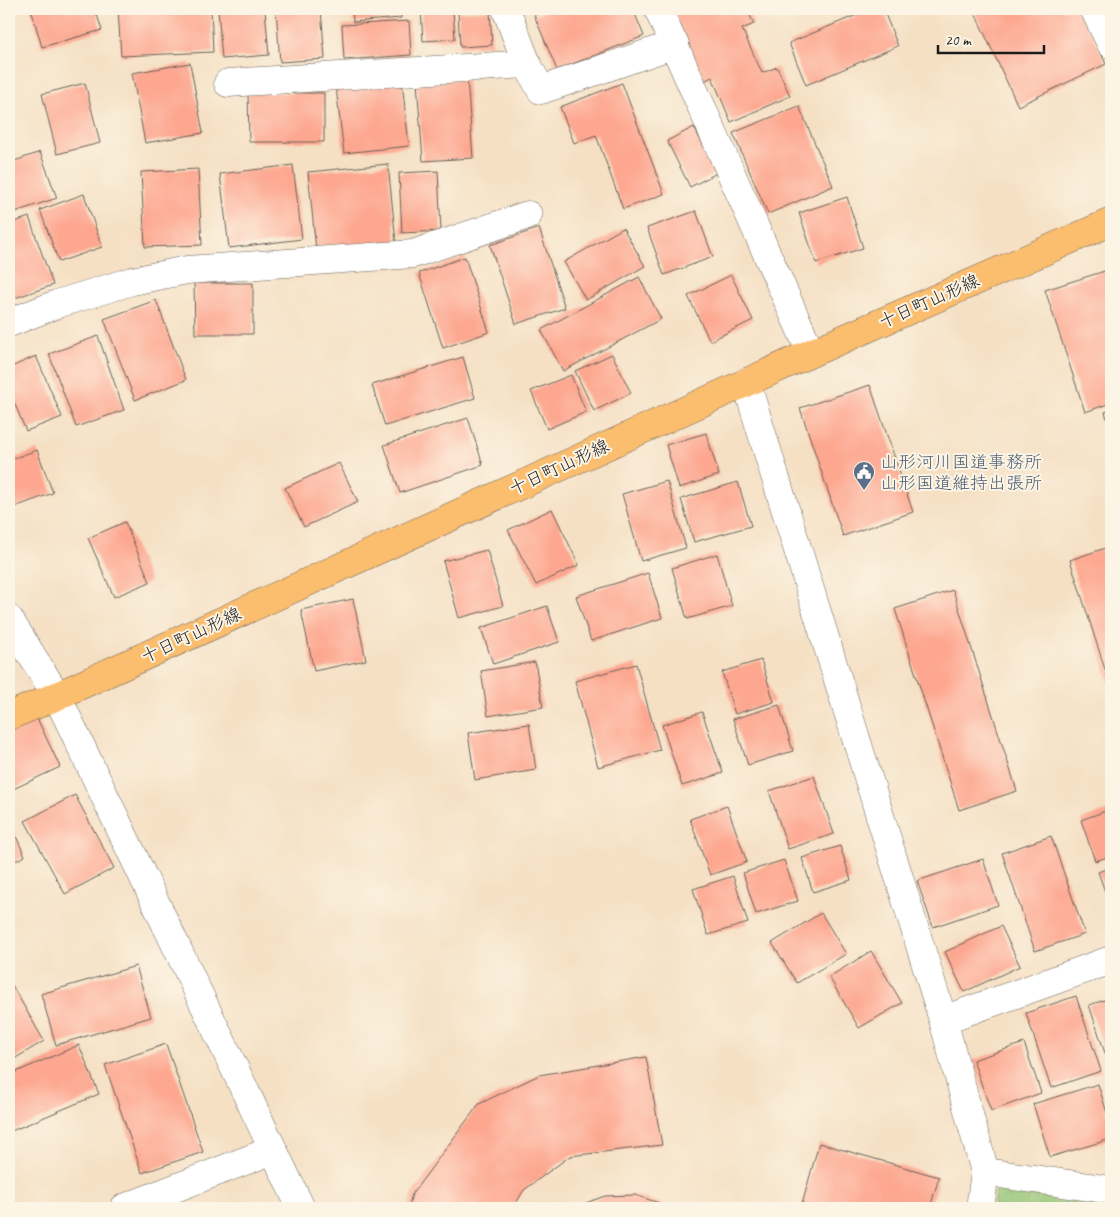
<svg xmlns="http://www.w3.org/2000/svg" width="1120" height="1217" font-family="Caveat,'Klee One',sans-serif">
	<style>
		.park { fill: url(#park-crowns); stroke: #587048 }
		.building { fill: #fda790 }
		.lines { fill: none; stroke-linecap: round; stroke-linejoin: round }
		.minor-casing { stroke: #686157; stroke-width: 29 }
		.major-casing { stroke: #686157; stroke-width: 29 }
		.minor { stroke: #fff; stroke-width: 28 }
		.major { stroke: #fbbd6e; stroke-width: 28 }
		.labels { text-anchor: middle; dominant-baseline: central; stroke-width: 4; stroke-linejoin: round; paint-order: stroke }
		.street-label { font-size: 18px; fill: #1c1c1c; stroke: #fcf5e5 }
		.service-label { font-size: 18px; fill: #4e5e75; stroke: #fcf5e5; text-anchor: start }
	</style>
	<defs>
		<pattern id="park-crowns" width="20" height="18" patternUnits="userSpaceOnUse" patternTransform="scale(1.25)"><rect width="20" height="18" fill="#94c474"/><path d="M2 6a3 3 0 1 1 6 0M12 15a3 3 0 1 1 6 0" fill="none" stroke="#7fa864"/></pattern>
	</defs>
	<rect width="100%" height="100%" fill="#fcf5e5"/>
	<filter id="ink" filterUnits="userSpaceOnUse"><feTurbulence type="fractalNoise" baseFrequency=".02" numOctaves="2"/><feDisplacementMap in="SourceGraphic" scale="10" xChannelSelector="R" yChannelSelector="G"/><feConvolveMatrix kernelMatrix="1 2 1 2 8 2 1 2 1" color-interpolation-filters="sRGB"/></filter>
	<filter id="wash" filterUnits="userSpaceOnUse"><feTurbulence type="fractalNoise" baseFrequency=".0096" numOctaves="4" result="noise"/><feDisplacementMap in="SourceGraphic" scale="20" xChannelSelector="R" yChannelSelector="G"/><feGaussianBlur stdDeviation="1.12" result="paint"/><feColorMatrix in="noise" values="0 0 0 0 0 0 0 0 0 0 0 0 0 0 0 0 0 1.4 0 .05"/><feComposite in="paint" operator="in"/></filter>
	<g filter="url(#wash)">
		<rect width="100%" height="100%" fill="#f5e0c4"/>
		<path class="park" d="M 995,1188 L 1111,1208 L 993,1208 Z"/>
		<g id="blocks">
			<g class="building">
				<path d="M 31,9 L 95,9 L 102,30 L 42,47 Z"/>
				<path d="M 118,9 L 211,9 L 213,52 L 121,56 Z"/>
				<path d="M 218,9 L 265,9 L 269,55 L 222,59 Z"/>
				<path d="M 276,9 L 321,9 L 325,59 L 280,62 Z"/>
				<path d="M 352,9 L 400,9 L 401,18 L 353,22 Z"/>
				<path d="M 421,9 L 453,9 L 455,39 L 423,41 Z"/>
				<path d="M 551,9 L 633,9 L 644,36 L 557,70 L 534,15 Z"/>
				<path d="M 670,9 L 747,9 L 754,24 L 742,29 L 762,73 L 777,67 L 790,96 L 731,122 L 712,77 L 702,82 Z"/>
				<path d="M 871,9 L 883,9 L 898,46 L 806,85 L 789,43 Z"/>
				<path d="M 973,9 L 1080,9 L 1106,64 L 1018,106 Z"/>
				<path d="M 490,10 L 492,45 L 460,47 L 458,12 Z"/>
				<path d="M 409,21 L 411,55 L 344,60 L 342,25 Z"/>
				<path d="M 190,63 L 203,133 L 145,143 L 132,73 Z"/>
				<path d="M 467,78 L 473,158 L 423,161 L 417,82 Z"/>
				<path d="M 402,81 L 409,146 L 344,153 L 336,88 Z"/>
				<path d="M 85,83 L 100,143 L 57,154 L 42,94 Z"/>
				<path d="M 622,83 L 664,194 L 623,209 L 596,135 L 574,143 L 560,107 Z"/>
				<path d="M 248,93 L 324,93 L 324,142 L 249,142 Z"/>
				<path d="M 799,106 L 833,186 L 768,214 L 733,133 Z"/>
				<path d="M 694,127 L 717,173 L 690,187 L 667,141 Z"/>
				<path d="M 40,152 L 57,198 L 9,214 L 9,163 Z"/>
				<path d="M 388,164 L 396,242 L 316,250 L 308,172 Z"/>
				<path d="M 293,165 L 302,239 L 229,248 L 220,174 Z"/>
				<path d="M 198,169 L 202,245 L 145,247 L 141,172 Z"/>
				<path d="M 438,171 L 441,231 L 402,233 L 399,173 Z"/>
				<path d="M 84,194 L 102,247 L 59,262 L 40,210 Z"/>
				<path d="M 847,197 L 863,248 L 816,263 L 799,213 Z"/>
				<path d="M 696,211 L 713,257 L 664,275 L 647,228 Z"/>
				<path d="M 29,217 L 53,285 L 9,300 L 9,224 Z"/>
				<path d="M 539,228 L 565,308 L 516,324 L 490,245 Z"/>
				<path d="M 623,228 L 645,266 L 586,300 L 564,262 Z"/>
				<path d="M 465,257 L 489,332 L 443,348 L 419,273 Z"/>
				<path d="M 1111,269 L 1111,403 L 1085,412 L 1045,290 Z"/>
				<path d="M 731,275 L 753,320 L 710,341 L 688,296 Z"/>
				<path d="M 639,277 L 661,319 L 563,371 L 541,330 Z"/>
				<path d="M 194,283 L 253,283 L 253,334 L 195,334 Z"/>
				<path d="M 156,300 L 186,380 L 135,400 L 104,319 Z"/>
				<path d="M 98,336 L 124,410 L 76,427 L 49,354 Z"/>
				<path d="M 612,354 L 631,393 L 594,411 L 575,371 Z"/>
				<path d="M 36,356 L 62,417 L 26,431 L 9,390 L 9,368 Z"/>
				<path d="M 463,357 L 475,398 L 385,426 L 372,385 Z"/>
				<path d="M 571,375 L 586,412 L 547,429 L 531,391 Z"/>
				<path d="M 870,385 L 913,512 L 843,536 L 800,408 Z"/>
				<path d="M 1111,410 L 1111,431 L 1105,412 Z"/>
				<path d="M 468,418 L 483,465 L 400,493 L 384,445 Z"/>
				<path d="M 706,433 L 719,475 L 679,488 L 666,445 Z"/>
				<path d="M 37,450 L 53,493 L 9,509 L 9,460 Z"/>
				<path d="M 339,463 L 358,502 L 304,527 L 285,488 Z"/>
				<path d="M 667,481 L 686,548 L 641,561 L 622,494 Z"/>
				<path d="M 738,482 L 751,526 L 694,542 L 681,499 Z"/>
				<path d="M 552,509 L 579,565 L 536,585 L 508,530 Z"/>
				<path d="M 125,522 L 150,582 L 114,597 L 88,538 Z"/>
				<path d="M 1111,546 L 1111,688 L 1070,560 Z"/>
				<path d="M 487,550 L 503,606 L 459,618 L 443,561 Z"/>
				<path d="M 717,554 L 732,606 L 687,619 L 672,568 Z"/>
				<path d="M 648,573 L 662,618 L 591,641 L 576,596 Z"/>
				<path d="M 953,590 L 1017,791 L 959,810 L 895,609 Z"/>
				<path d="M 353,599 L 366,660 L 314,671 L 301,610 Z"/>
				<path d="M 547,606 L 559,642 L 493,664 L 481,628 Z"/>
				<path d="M 761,660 L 774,702 L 735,714 L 722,672 Z"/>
				<path d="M 535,662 L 543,707 L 488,716 L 481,671 Z"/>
				<path d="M 636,664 L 660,750 L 598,767 L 575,681 Z"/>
				<path d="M 779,705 L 793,751 L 748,765 L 733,719 Z"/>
				<path d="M 702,712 L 723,773 L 682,786 L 662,725 Z"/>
				<path d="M 36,716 L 60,767 L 9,791 L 9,729 Z"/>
				<path d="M 529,724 L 536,770 L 475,780 L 468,733 Z"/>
				<path d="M 814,776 L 834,834 L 788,849 L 769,791 Z"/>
				<path d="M 75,795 L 114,868 L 65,894 L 25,821 Z"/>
				<path d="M 727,806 L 747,862 L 710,875 L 690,819 Z"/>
				<path d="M 1111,809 L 1111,856 L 1095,861 L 1081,820 Z"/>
				<path d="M 9,821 L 25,856 L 9,864 Z"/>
				<path d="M 1051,836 L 1085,934 L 1035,951 L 1002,853 Z"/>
				<path d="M 840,846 L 851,880 L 813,892 L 802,858 Z"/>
				<path d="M 983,859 L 998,905 L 933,927 L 917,881 Z"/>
				<path d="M 784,860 L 798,901 L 756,914 L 743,873 Z"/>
				<path d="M 1111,867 L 1111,908 L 1098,872 Z"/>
				<path d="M 733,876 L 748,923 L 708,935 L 693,889 Z"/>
				<path d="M 821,913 L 846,954 L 797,983 L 772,943 Z"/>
				<path d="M 1001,926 L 1020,966 L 964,992 L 945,952 Z"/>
				<path d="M 871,951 L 902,1003 L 859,1028 L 829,977 Z"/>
				<path d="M 136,966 L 151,1017 L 56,1045 L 41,994 Z"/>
				<path d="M 9,980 L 44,1041 L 9,1062 Z"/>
				<path d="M 1076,996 L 1101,1071 L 1051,1088 L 1026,1013 Z"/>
				<path d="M 1111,998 L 1111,1071 L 1089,1005 Z"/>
				<path d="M 1024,1043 L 1041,1093 L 991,1111 L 973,1060 Z"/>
				<path d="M 166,1044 L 203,1152 L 142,1173 L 105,1065 Z"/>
				<path d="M 79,1045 L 99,1094 L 9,1132 L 9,1075 Z"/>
				<path d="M 646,1057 L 662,1145 L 570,1156 L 524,1190 L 513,1208 L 408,1208 L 412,1194 L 479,1104 L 539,1075 Z"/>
				<path d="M 1098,1084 L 1111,1126 L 1111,1139 L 1050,1157 L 1033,1104 Z"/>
				<path d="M 819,1143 L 939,1177 L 930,1208 L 801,1208 Z"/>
				<path d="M 635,1195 L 662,1204 L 668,1208 L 572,1208 L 605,1196 Z"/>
			</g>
		</g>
	</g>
	<g filter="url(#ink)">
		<use href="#blocks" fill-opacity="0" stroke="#686157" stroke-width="1"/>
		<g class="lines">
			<g class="minor-casing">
				<g id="minor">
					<path d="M 506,9 L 527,64 L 541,90 L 675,44"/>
					<path d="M 658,9 L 811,353"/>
					<path d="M 1094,9 L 1111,44"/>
					<path d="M 228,83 L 527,64"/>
					<path d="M 9,323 L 57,304 L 132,281 L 187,270 L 413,254 L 528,215"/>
					<path d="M 746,382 L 943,1020 L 985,1172 L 1111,1190"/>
					<path d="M 9,619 L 57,696 L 301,1208"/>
					<path d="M 943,1020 L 1111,960"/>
					<path d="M 124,1208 L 273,1150"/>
					<path d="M 980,1208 L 985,1172"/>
				</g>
			</g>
			<g class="major-casing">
				<path id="major" d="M 9,716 L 57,696 L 811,353 L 1111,222"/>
			</g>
			<use href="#minor" class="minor"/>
			<use href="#major" class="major"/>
		</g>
	</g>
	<defs>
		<g id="civic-pin" transform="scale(1.125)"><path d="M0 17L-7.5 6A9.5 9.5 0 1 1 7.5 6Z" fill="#5c6f8a" stroke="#fcf5e5"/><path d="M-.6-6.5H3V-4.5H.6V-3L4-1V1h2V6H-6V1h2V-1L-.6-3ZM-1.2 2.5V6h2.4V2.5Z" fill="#fff"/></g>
	</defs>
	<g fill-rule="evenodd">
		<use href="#civic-pin" x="864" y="472"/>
	</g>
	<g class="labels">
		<g class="street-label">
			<text transform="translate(929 301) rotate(-24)">十日町山形線</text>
			<text transform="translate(559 467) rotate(-25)">十日町山形線</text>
			<text transform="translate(191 635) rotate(-25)">十日町山形線</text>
		</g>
		<g class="service-label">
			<text x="880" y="462">山形河川国道事務所<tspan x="880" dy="21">山形国道維持出張所</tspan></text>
		</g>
	</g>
	<rect width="1120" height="1217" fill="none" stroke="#fcf5e5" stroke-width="30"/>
	<path d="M938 45v8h106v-8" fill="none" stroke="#1c1c1c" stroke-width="2.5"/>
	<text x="945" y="45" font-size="15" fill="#1c1c1c" stroke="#fcf5e5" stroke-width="4" paint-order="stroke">20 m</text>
</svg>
